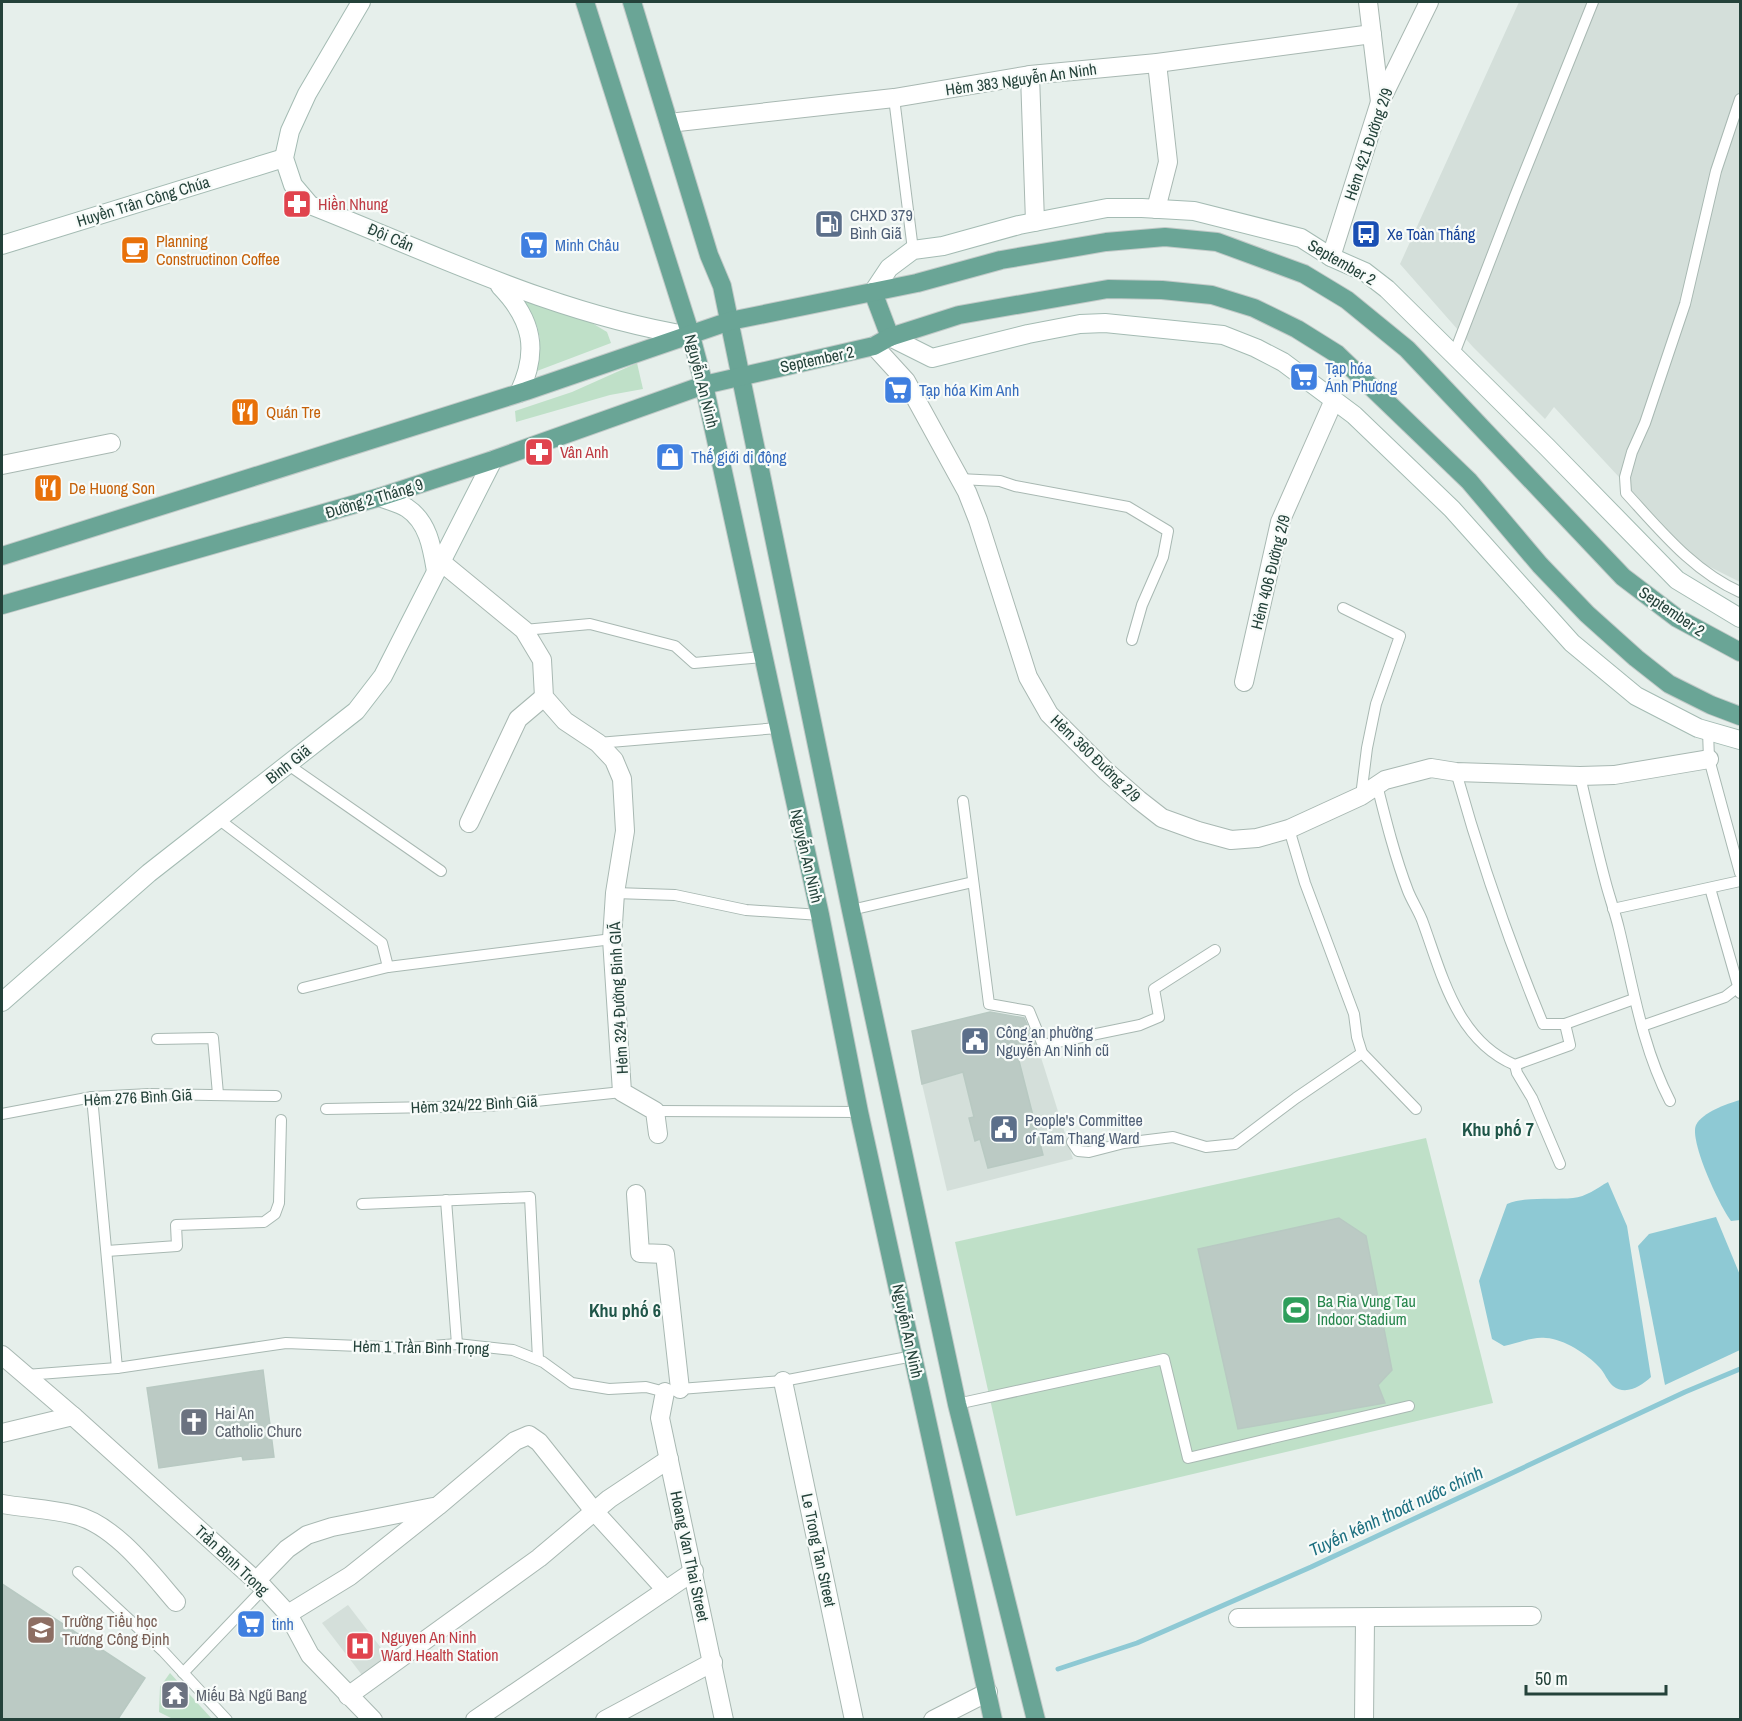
<svg xmlns="http://www.w3.org/2000/svg" width="1742" height="1721" font-family="'Archivo Narrow',sans-serif">
	<style>
		.built { fill: #d4dfda }
		.green { fill: #bfe0c8 }
		.water { fill: #8ec9d4 }
		.lines { fill: none; stroke-linecap: round; stroke-linejoin: round }
		.stream { stroke: #8ec9d4; stroke-width: 5 }
		.building { fill: #bbcac4; stroke: #b8c9c2; stroke-width: 1.5 }
		.lane-casing { stroke: #a8b8b2; stroke-width: 12 }
		.street-casing { stroke: #a8b8b2; stroke-width: 20 }
		.secondary-casing { stroke: #a4bbb3; stroke-width: 20 }
		.primary-casing { stroke: #c2cac8; stroke-width: 20 }
		.lane { stroke: #fff; stroke-width: 10 }
		.street { stroke: #fff; stroke-width: 18 }
		.secondary { stroke: #fff; stroke-width: 18 }
		.primary { stroke: #6aa596; stroke-width: 18 }
		.labels { text-anchor: middle; dominant-baseline: central; stroke-width: 4.5; stroke-linejoin: round; paint-order: stroke }
		.street-label { font-size: 16px; fill: #24423a; stroke: #f7fbf9 }
		.health-label { font-size: 16px; fill: #be3a42; stroke: #f7fbf9; text-anchor: start }
		.service-label { font-size: 16px; fill: #4e5e75; stroke: #f7fbf9; text-anchor: start }
		.transit-label { font-size: 16px; fill: #164399; stroke: #f7fbf9; text-anchor: start }
		.food-label { font-size: 16px; fill: #c56008; stroke: #f7fbf9; text-anchor: start }
		.shop-label { font-size: 16px; fill: #366cbe; stroke: #f7fbf9; text-anchor: start }
		.leisure-label { font-size: 16px; fill: #27864d; stroke: #f7fbf9; text-anchor: start }
		.worship-label { font-size: 16px; fill: #5b616d; stroke: #f7fbf9; text-anchor: start }
		.education-label { font-size: 16px; fill: #785e54; stroke: #f7fbf9; text-anchor: start }
		.neighbourhood-label { font-size: 18px; font-weight: bold; fill: #1f5548; stroke: #f7fbf9 }
		.water-label { font-size: 18px; font-style: italic; fill: #1c6f80; stroke: #f7fbf9 }
	</style>
	<rect width="100%" height="100%" fill="#e6efeb"/>
	<g class="built">
		<path d="M 1519,2 L 1740,2 L 1740,582 L 1696,560 L 1554,407 L 1545,419 L 1473,347 L 1400,264 Z"/>
		<path d="M 1039,1051 L 1073,1159 L 947,1191 L 922,1084 Z"/>
		<path d="M 348,1605 L 398,1670 L 372,1688 L 322,1623 Z"/>
	</g>
	<g class="green">
		<path d="M 523,298 L 587,320 L 607,332 L 611,343 L 537,371 L 540,338 L 537,326 Z"/>
		<path d="M 637,363 L 643,389 L 610,395 L 516,422 L 515,411 L 572,392 Z"/>
		<path d="M 1426,1138 L 1493,1403 L 1016,1516 L 955,1242 Z"/>
		<path d="M 170,1673 L 212,1719 L 173,1719 L 159,1712 L 160,1687 Z"/>
	</g>
	<g class="water">
		<path d="M 1740,1100 L 1740,1220 L 1731,1221 C 1720,1207 1689,1141 1696,1125 C 1703,1112 1726,1104 1740,1100 Z"/>
		<path d="M 1608,1182 L 1627,1226 L 1651,1377 C 1641,1386 1626,1396 1613,1386 C 1607,1381 1605,1373 1599,1367 C 1587,1354 1564,1339 1546,1338 C 1532,1336 1517,1344 1504,1346 L 1492,1339 L 1479,1281 L 1507,1204 C 1528,1196 1551,1200 1573,1198 C 1586,1197 1597,1188 1608,1182 Z"/>
		<path d="M 1716,1217 L 1740,1275 L 1740,1350 L 1665,1385 L 1638,1246 L 1649,1234 Z"/>
	</g>
	<g class="lines">
		<path class="stream" d="M 1058,1669 L 1137,1643 L 1311,1567 L 1685,1392 L 1740,1369"/>
	</g>
	<g class="building">
		<path d="M 990,1012 L 1024,1018 L 1039,1051 L 1018,1057 L 1043,1155 L 988,1168 L 980,1139 L 975,1141 L 969,1118 L 974,1117 L 963,1072 L 922,1084 L 912,1031 Z"/>
		<path d="M 1339,1218 L 1366,1236 L 1392,1370 L 1378,1385 L 1385,1403 L 1238,1429 L 1198,1249 Z"/>
		<path d="M 263,1370 L 274,1457 L 243,1460 L 242,1456 L 159,1468 L 147,1388 Z"/>
		<path d="M 2,1584 L 145,1678 L 118,1719 L 2,1719 Z"/>
	</g>
	<g class="lines">
		<g class="lane-casing">
			<g id="lane">
				<path d="M 894,98 L 913,250"/>
				<path d="M 1740,99 L 1716,171 L 1685,304 L 1645,423 L 1632,452 L 1625,477 L 1626,493 C 1661,531 1693,571 1740,592"/>
				<path d="M 1454,354 L 1515,196 L 1593,2"/>
				<path d="M 959,479 L 1000,481 L 1015,486 L 1128,507 L 1168,531 L 1163,557 L 1142,605 L 1132,640"/>
				<path d="M 1343,608 L 1400,636 L 1376,704 L 1367,748 L 1361,796"/>
				<path d="M 524,630 L 590,624 L 675,646 L 694,663 L 763,657"/>
				<path d="M 1708,731 L 1709,759 L 1740,873"/>
				<path d="M 598,743 L 778,728"/>
				<path d="M 287,764 L 441,871"/>
				<path d="M 1580,776 C 1588,811 1596,846 1605,880 C 1609,896 1615,912 1619,929 C 1633,987 1642,1047 1670,1101"/>
				<path d="M 1377,785 C 1386,821 1395,857 1408,891 C 1412,901 1418,910 1422,920 C 1442,974 1456,1040 1515,1065 L 1570,1045 L 1565,1024 L 1543,1024 C 1509,942 1480,858 1456,772"/>
				<path d="M 963,801 L 989,1004 L 1029,1011 L 1043,1045 L 1140,1025 L 1159,1017 L 1154,989 L 1215,950"/>
				<path d="M 217,818 L 382,943 L 388,967"/>
				<path d="M 1289,829 L 1305,883 L 1354,1014 L 1357,1037 L 1362,1053 L 1416,1109"/>
				<path d="M 1710,888 L 1740,993"/>
				<path d="M 615,893 L 675,895 L 746,910 L 820,915"/>
				<path d="M 1613,909 L 1740,881"/>
				<path d="M 851,910 L 973,882"/>
				<path d="M 303,988 L 388,967 L 612,939"/>
				<path d="M 1565,1024 L 1634,999"/>
				<path d="M 1642,1026 L 1725,997 L 1738,987"/>
				<path d="M 157,1039 L 213,1038 L 218,1094"/>
				<path d="M 1515,1065 L 1517,1073 L 1532,1098 L 1560,1164"/>
				<path d="M 92,1097 L 117,1368"/>
				<path d="M 326,1109 L 489,1106 L 622,1092"/>
				<path d="M 655,1111 L 859,1112"/>
				<path d="M 2,1114 L 92,1097 L 149,1094 L 276,1096"/>
				<path d="M 1072,1142 L 1078,1151 L 1089,1152 L 1124,1143 L 1173,1137 L 1206,1147 L 1235,1144 L 1296,1098 L 1362,1053"/>
				<path d="M 446,1200 L 457,1344"/>
				<path d="M 362,1204 L 530,1197 L 538,1359"/>
				<path d="M 107,1251 L 177,1246 L 176,1225 L 264,1222 L 275,1214 L 279,1203 L 281,1120"/>
				<path d="M 26,1375 L 117,1368 L 286,1343 L 408,1348 L 457,1344 L 513,1350 L 543,1362 L 572,1383 L 609,1389 L 646,1387 L 665,1392 L 680,1389 L 783,1381 L 913,1356"/>
				<path d="M 957,1404 L 1164,1359 L 1188,1458 L 1409,1406"/>
				<path d="M 78,1572 L 163,1651 L 227,1720"/>
				<path d="M 183,1673 L 264,1588"/>
			</g>
		</g>
		<g class="street-casing">
			<g id="street">
				<path d="M 1368,2 L 1380,102"/>
				<path d="M 1030,75 L 1035,222"/>
				<path d="M 669,123 L 894,98 L 1030,75 L 1157,63 L 1372,34"/>
				<path d="M 1156,209 L 1168,162 L 1157,63"/>
				<path d="M 1331,257 L 1380,102 L 1429,2"/>
				<path d="M 874,346 L 906,381 L 967,492 L 978,520 L 1028,677 L 1049,714 L 1106,771 L 1139,800 L 1162,818 L 1198,831 L 1231,840 L 1257,838 L 1289,829 L 1361,796 L 1385,780 L 1431,768 L 1456,772 L 1580,776 L 1614,775 L 1709,759"/>
				<path d="M 2,465 L 111,443"/>
				<path d="M 440,561 L 524,630 L 542,660 L 544,697 L 565,721 L 598,743 L 614,760 L 622,779 L 625,831 L 615,893 L 612,939 L 622,1092 L 655,1111 L 658,1134"/>
				<path d="M 1244,682 L 1280,522 L 1334,400"/>
				<path d="M 469,823 L 518,719 L 544,697"/>
				<path d="M 636,1194 L 640,1253 L 665,1254 L 680,1389"/>
				<path d="M 2,1355 L 73,1416 L 264,1588 L 288,1614 L 310,1655 L 373,1720"/>
				<path d="M 783,1381 L 854,1720"/>
				<path d="M 665,1392 L 660,1418 L 724,1720"/>
				<path d="M 2,1433 L 73,1416"/>
				<path d="M 2,1504 C 26,1508 51,1509 75,1515 C 115,1525 150,1572 176,1602"/>
				<path d="M 256,1581 L 287,1549 L 307,1535 L 332,1527 L 433,1507"/>
				<path d="M 288,1614 L 350,1576 L 438,1506 L 515,1441 L 529,1435 L 539,1442 L 594,1511 L 666,1590"/>
				<path d="M 1238,1618 L 1532,1616"/>
				<path d="M 348,1696 L 539,1558 L 609,1499 L 669,1459"/>
				<path d="M 475,1720 L 694,1571"/>
				<path d="M 605,1720 L 713,1662"/>
				<path d="M 933,1720 L 988,1692"/>
				<path d="M 1364,1720 L 1365,1619"/>
			</g>
		</g>
		<g class="secondary-casing">
			<g id="secondary">
				<path d="M 361,2 L 307,94 L 290,131 L 284,158 L 293,185 L 310,205 C 437,255 555,314 691,336"/>
				<path d="M 2,245 L 284,158"/>
				<path d="M 500,286 C 533,320 539,351 519,393"/>
				<path d="M 873,292 L 889,268 L 913,250 L 943,246 L 1019,225 L 1107,208 L 1142,208 L 1194,211 L 1301,238 L 1331,257 L 1365,272 L 1387,289 L 1547,447 L 1677,580 L 1740,618"/>
				<path d="M 890,337 L 932,358 L 1028,334 L 1080,324 L 1105,323 L 1223,335 L 1256,348 L 1283,362 L 1354,415 L 1452,509 L 1572,643 L 1636,696 L 1698,728 L 1740,740"/>
				<path d="M 380,497 C 389,501 399,503 407,508 C 428,522 432,547 436,571"/>
				<path d="M 2,1002 L 149,873 L 356,711 L 383,676 L 493,460"/>
			</g>
		</g>
		<g class="primary-casing">
			<g id="primary">
				<path d="M 585,2 L 691,336 L 704,385 L 820,915 L 859,1112 L 993,1720"/>
				<path d="M 632,2 L 709,255 L 722,286 L 851,910 L 957,1404 L 1036,1720"/>
				<path d="M 873,292 L 890,337"/>
				<path d="M 2,556 L 526,391 L 730,321 L 917,283 L 1001,260 L 1106,242 L 1165,237 L 1217,242 L 1304,274 L 1347,300 L 1407,349 L 1623,577 L 1677,618 L 1740,652"/>
				<path d="M 2,605 L 380,497 L 493,460 L 704,385 L 874,346 L 890,337 L 959,315 L 1108,289 L 1162,290 L 1212,295 L 1254,308 L 1297,329 L 1337,354 L 1469,481 L 1540,565 L 1587,614 L 1636,658 L 1669,684 L 1711,705 L 1740,716"/>
			</g>
		</g>
		<use href="#lane" class="lane"/>
		<use href="#street" class="street"/>
		<use href="#secondary" class="secondary"/>
		<use href="#primary" class="primary"/>
	</g>
	<defs>
		<g id="pharmacy-square" transform="scale(1.5)"><rect x="-9" y="-9" width="18" height="18" rx="4" fill="#e0444e" stroke="#f7fbf9"/><path d="M-2-6h4v4h4v4h-4v4h-4v-4h-4v-4h4Z" fill="#fff"/></g>
		<g id="fuel-square" transform="scale(1.5)"><rect x="-9" y="-9" width="18" height="18" rx="4" fill="#5c6f8a" stroke="#f7fbf9"/><path d="M-5.5-6h7V0h2V4h1.3V-2.5L3-4.5l.8-.8L6-3V5H2.5V1h-1V6h-7ZM-4.2-4.7v3.2H.2V-4.7Z" fill="#fff"/></g>
		<g id="bus-square" transform="scale(1.5)"><rect x="-9" y="-9" width="18" height="18" rx="4" fill="#1a4fb4" stroke="#f7fbf9"/><path d="M-5-6H5V4H4V6H2V4H-2V6H-4V4H-5ZM-3.5-4V0h7V-4ZM-3.5 1.2v1.5H-2V1.2ZM2 1.2v1.5H3.5V1.2Z" fill="#fff"/></g>
		<g id="supermarket-square" transform="scale(1.5)"><rect x="-9" y="-9" width="18" height="18" rx="4" fill="#3f7fe0" stroke="#f7fbf9"/><path d="M-6-5.5h2.5l.6 2H6L4.5 2H-2.5L-4.4-4H-6ZM-1.5 3.2a1.3 1.3 0 1 0 .1 0ZM3 3.2a1.3 1.3 0 1 0 .1 0Z" fill="#fff"/></g>
		<g id="cafe-square" transform="scale(1.5)"><rect x="-9" y="-9" width="18" height="18" rx="4" fill="#e8710a" stroke="#f7fbf9"/><path d="M-5.5-4.5H6V0H3Q3 3.5 0 3.5H-2.5Q-5.5 3.5-5.5 0ZM3-3.2v2h1.7v-2ZM-6 4.5H4V6H-6Z" fill="#fff"/></g>
		<g id="restaurant-square" transform="scale(1.5)"><rect x="-9" y="-9" width="18" height="18" rx="4" fill="#e8710a" stroke="#f7fbf9"/><path d="M-5-6h1v4h1v-4h1v4h1v-4h1v5L-1.5 .5V6h-2V.5L-5-1ZM5-6V6H3V1.5H1.5Q1.5-4 5-6Z" fill="#fff"/></g>
		<g id="shop-square" transform="scale(1.5)"><rect x="-9" y="-9" width="18" height="18" rx="4" fill="#3f7fe0" stroke="#f7fbf9"/><path d="M-5-2.5h2.3a2.7 3.5 0 0 1 5.4 0H5L5.5 6h-11ZM-1.5-2.5h3a1.5 2.3 0 0 0-3 0Z" fill="#fff"/></g>
		<g id="civic-square" transform="scale(1.5)"><rect x="-9" y="-9" width="18" height="18" rx="4" fill="#5c6f8a" stroke="#f7fbf9"/><path d="M-.6-6.5H3V-4.5H.6V-3L4-1V1h2V6H-6V1h2V-1L-.6-3ZM-1.2 2.5V6h2.4V2.5Z" fill="#fff"/></g>
		<g id="stadium-square" transform="scale(1.5)"><rect x="-9" y="-9" width="18" height="18" rx="4" fill="#2e9e5b" stroke="#f7fbf9"/><path d="M0-5a6.5 5 0 1 0 0 10a6.5 5 0 1 0 0-10ZM-3.5-1.8h7v3.6h-7Z" fill="#fff"/></g>
		<g id="church-square" transform="scale(1.5)"><rect x="-9" y="-9" width="18" height="18" rx="4" fill="#6b7280" stroke="#f7fbf9"/><path d="M-1.2-6h2.4v3.5h3.3v2.4h-3.3V6h-2.4V-.1h-3.3v-2.4h3.3Z" fill="#fff"/></g>
		<g id="school-square" transform="scale(1.5)"><rect x="-9" y="-9" width="18" height="18" rx="4" fill="#8d6e63" stroke="#f7fbf9"/><path d="M0-5L7-2L0 1L-7-2ZM-4 1L0 2.5L4 1V4Q0 6-4 4Z" fill="#fff"/></g>
		<g id="hospital-square" transform="scale(1.5)"><rect x="-9" y="-9" width="18" height="18" rx="4" fill="#e0444e" stroke="#f7fbf9"/><path d="M-5-5h3v3.5h4V-5h3V5h-3V1.5h-4V5h-3Z" fill="#fff"/></g>
		<g id="temple-square" transform="scale(1.5)"><rect x="-9" y="-9" width="18" height="18" rx="4" fill="#6b7280" stroke="#f7fbf9"/><path d="M0-6L5-2H3V0L6.5 2.5H4V6H1.5V3h-3V6H-4V2.5H-6.5L-3 0V-2H-5Z" fill="#fff"/></g>
	</defs>
	<g fill-rule="evenodd">
		<use href="#pharmacy-square" x="297" y="204"/>
		<use href="#fuel-square" x="829" y="224"/>
		<use href="#bus-square" x="1366" y="234"/>
		<use href="#supermarket-square" x="534" y="245"/>
		<use href="#cafe-square" x="135" y="250"/>
		<use href="#supermarket-square" x="1304" y="377"/>
		<use href="#supermarket-square" x="898" y="390"/>
		<use href="#restaurant-square" x="245" y="412"/>
		<use href="#pharmacy-square" x="539" y="452"/>
		<use href="#shop-square" x="670" y="457"/>
		<use href="#restaurant-square" x="48" y="488"/>
		<use href="#civic-square" x="975" y="1041"/>
		<use href="#civic-square" x="1004" y="1129"/>
		<use href="#stadium-square" x="1296" y="1310"/>
		<use href="#church-square" x="194" y="1422"/>
		<use href="#supermarket-square" x="251" y="1624"/>
		<use href="#school-square" x="41" y="1630"/>
		<use href="#hospital-square" x="360" y="1646"/>
		<use href="#temple-square" x="175" y="1695"/>
	</g>
	<g class="labels">
		<g class="street-label">
			<text transform="translate(1021 79) rotate(-8)">Hẻm 383 Nguyễn An Ninh</text>
			<text transform="translate(1368 144) rotate(-71)">Hẻm 421 Đường 2/9</text>
			<text transform="translate(143 201) rotate(-17)">Huyền Trân Công Chúa</text>
			<text transform="translate(391 237) rotate(23)">Đội Cấn</text>
			<text transform="translate(1342 262) rotate(30)">September 2</text>
			<text transform="translate(817 359) rotate(-12)">September 2</text>
			<text transform="translate(702 381) rotate(76)">Nguyễn An Ninh</text>
			<text transform="translate(374 498) rotate(-17)">Đường 2 Tháng 9</text>
			<text transform="translate(1270 572) rotate(-76)">Hẻm 406 Đường 2/9</text>
			<text transform="translate(1672 611) rotate(34)">September 2</text>
			<text transform="translate(1096 758) rotate(44)">Hẻm 360 Đường 2/9</text>
			<text transform="translate(288 764) rotate(-38)">Bình Giã</text>
			<text transform="translate(807 856) rotate(77)">Nguyễn An Ninh</text>
			<text transform="translate(618 998) rotate(-93)">Hẻm 324 Đường Binh GIÃ</text>
			<text transform="translate(138 1097) rotate(-3)">Hẻm 276 Bình Giã</text>
			<text transform="translate(474 1104) rotate(-3)">Hẻm 324/22 Bình Giã</text>
			<text transform="translate(908 1331) rotate(78)">Nguyễn An Ninh</text>
			<text transform="translate(421 1347) rotate(1)">Hẻm 1 Trần Bình Trọng</text>
			<text transform="translate(819 1550) rotate(78)">Le Trong Tan Street</text>
			<text transform="translate(690 1556) rotate(78)">Hoang Van Thai Street</text>
			<text transform="translate(232 1560) rotate(43)">Trần Bình Trọng</text>
		</g>
		<g class="health-label">
			<text x="318" y="204">Hiền Nhung</text>
			<text x="560" y="452">Vân Anh</text>
			<text x="381" y="1637">Nguyen An Ninh<tspan x="381" dy="18">Ward Health Station</tspan></text>
		</g>
		<g class="service-label">
			<text x="850" y="215">CHXD 379<tspan x="850" dy="18">Bình Giã</tspan></text>
			<text x="996" y="1032">Công an phường<tspan x="996" dy="18">Nguyễn An Ninh cũ</tspan></text>
			<text x="1025" y="1120">People's Committee<tspan x="1025" dy="18">of Tam Thang Ward</tspan></text>
		</g>
		<g class="transit-label">
			<text x="1387" y="234">Xe Toàn Thắng</text>
		</g>
		<g class="food-label">
			<text x="156" y="241">Planning<tspan x="156" dy="18">Constructinon Coffee</tspan></text>
			<text x="266" y="412">Quán Tre</text>
			<text x="69" y="488">De Huong Son</text>
		</g>
		<g class="shop-label">
			<text x="555" y="245">Minh Châu</text>
			<text x="1325" y="368">Tạp hóa<tspan x="1325" dy="18">Ánh Phương</tspan></text>
			<text x="919" y="390">Tạp hóa Kim Anh</text>
			<text x="691" y="457">Thế giới di động</text>
			<text x="272" y="1624">tinh</text>
		</g>
		<g class="leisure-label">
			<text x="1317" y="1301">Ba Ria Vung Tau<tspan x="1317" dy="18">Indoor Stadium</tspan></text>
		</g>
		<g class="worship-label">
			<text x="215" y="1413">Hai An<tspan x="215" dy="18">Catholic Churc</tspan></text>
			<text x="196" y="1695">Miếu Bà Ngũ Bang</text>
		</g>
		<g class="education-label">
			<text x="62" y="1621">Trường Tiểu học<tspan x="62" dy="18">Trương Công Định</tspan></text>
		</g>
		<g class="neighbourhood-label">
			<text x="1498" y="1129">Khu phố 7</text>
			<text x="625" y="1310">Khu phố 6</text>
		</g>
		<g class="water-label">
			<text transform="translate(1396 1511) rotate(-25)">Tuyến kênh thoát nước chính</text>
		</g>
	</g>
	<rect width="1742" height="1721" fill="none" stroke="#24423a" stroke-width="6"/>
	<path d="M1526 1685v9h140v-9" fill="none" stroke="#24423a" stroke-width="3"/>
	<text x="1535" y="1685" font-size="18" fill="#24423a" stroke="#f7fbf9" stroke-width="4.5" paint-order="stroke">50 m</text>
</svg>
